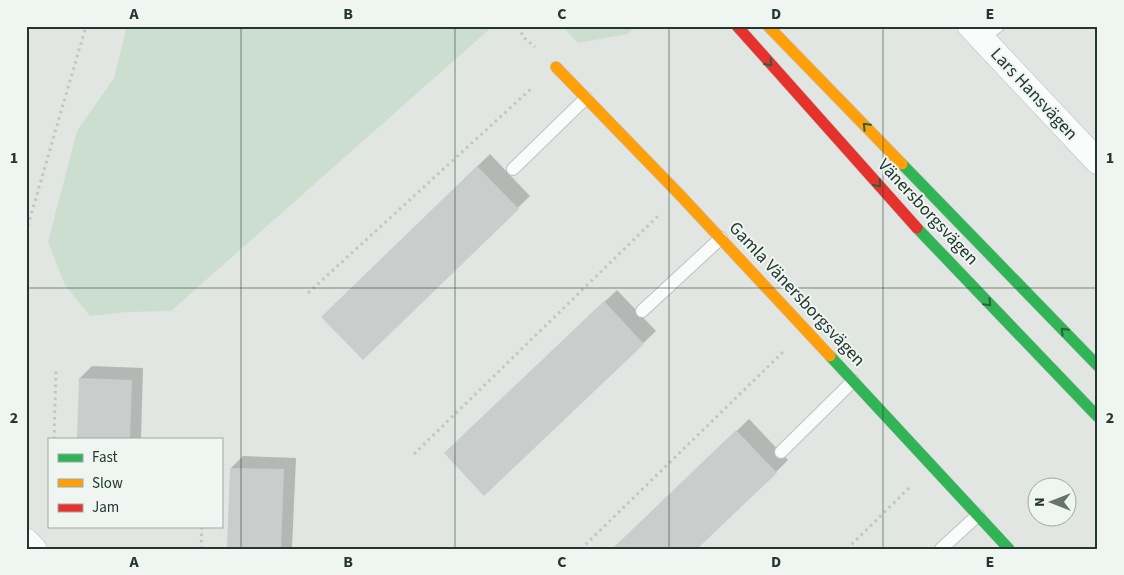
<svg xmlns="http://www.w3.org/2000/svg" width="1124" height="575" font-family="'Source Sans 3',sans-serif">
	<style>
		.green { fill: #ccdecf }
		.shadow { fill: #0003 }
		.building { fill: #c9cdcb }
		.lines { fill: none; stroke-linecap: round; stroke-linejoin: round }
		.lane-casing { stroke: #bec3c0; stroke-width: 14 }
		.street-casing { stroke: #bec3c0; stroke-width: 26 }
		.fast-casing { stroke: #bec4c1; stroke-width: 12 }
		.slow-casing { stroke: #bec4c1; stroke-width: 12 }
		.jam-casing { stroke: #bec4c1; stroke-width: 12 }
		.path { stroke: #c0c6c3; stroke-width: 3; stroke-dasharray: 2.5 4; stroke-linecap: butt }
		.lane { stroke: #fafbfb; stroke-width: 12 }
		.street { stroke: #fafbfb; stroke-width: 25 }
		.fast { stroke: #30b455; stroke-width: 11 }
		.slow { stroke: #ff9f0a; stroke-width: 11 }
		.jam { stroke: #e5322d; stroke-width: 11 }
		.oneway { stroke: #28623c }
		.grid { fill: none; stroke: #23362f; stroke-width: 1; stroke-opacity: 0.55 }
		.labels { text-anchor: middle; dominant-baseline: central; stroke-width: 4; stroke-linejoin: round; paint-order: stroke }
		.street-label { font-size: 18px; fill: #23362f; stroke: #eff6f2 }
		.neatline { fill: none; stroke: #23362f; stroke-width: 2 }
		.grid-label { font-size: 16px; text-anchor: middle; font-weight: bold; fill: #23362f }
	</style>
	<rect width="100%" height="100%" fill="#e1e6e3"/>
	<g class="green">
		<path d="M 127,26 L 493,26 L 171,311 L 127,312 L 90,316 L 65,285 L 48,242 L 77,131 L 114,78 Z"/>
		<path d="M 562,26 L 636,26 L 628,34 L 578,43 Z"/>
	</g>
	<g class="shadow">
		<path d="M 490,154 L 530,196 L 363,358 L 323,317 Z"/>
		<path d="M 617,290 L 656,331 L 484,495 L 458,441 Z"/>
		<path d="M 92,366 L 143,368 L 141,439 L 79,439 L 80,378 Z"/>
		<path d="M 749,419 L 788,460 L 776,472 L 614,549 Z"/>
		<path d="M 243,456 L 296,458 L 292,549 L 228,549 L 231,468 Z"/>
	</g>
	<g class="building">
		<path d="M 477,166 L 519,209 L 363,360 L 321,317 Z"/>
		<path d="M 604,301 L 644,344 L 484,496 L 444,453 Z"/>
		<path d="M 79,378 L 132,380 L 130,439 L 77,439 Z"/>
		<path d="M 736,430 L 777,473 L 697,549 L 612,549 Z"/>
		<path d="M 230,468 L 284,469 L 281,549 L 227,549 Z"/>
	</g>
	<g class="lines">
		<g class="lane-casing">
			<g id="lane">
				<path d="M 981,38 L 998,26"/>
				<path d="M 513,169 L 586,98"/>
				<path d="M 642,311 L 721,238"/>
				<path d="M 781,452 L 853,381"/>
				<path d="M 941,549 L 978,515"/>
			</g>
		</g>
		<g class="street-casing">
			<g id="street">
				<path d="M 970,26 L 1098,162"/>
				<path d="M 26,541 L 34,549"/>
			</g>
		</g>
		<g class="fast-casing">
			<g id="fast">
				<path d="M 902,164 L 1098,366"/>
				<path d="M 917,228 L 1098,417"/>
				<path d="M 830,356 L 1009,549"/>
			</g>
		</g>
		<g class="slow-casing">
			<g id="slow">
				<path d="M 768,26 L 902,164"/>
				<path d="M 556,67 L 680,195 L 830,356"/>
			</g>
		</g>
		<g class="jam-casing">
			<path id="jam" d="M 737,26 L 917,228"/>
		</g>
		<g class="path">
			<path d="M 521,26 L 522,36 L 535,47"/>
			<path d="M 26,232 L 86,26"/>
			<path d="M 308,293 L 533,87"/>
			<path d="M 54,439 L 56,371"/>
			<path d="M 414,454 L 658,216"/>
			<path d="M 201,549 L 202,526"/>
			<path d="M 581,549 L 784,351"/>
			<path d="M 847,549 L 910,487"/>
		</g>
		<use href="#lane" class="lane"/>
		<use href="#street" class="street"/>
		<use href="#fast" class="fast"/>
		<use href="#slow" class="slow"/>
		<use href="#jam" class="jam"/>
	</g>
	<defs><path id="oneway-chevron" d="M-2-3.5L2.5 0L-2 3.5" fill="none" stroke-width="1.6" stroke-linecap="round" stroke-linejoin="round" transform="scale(1.25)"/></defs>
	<g class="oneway">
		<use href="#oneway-chevron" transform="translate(769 63) rotate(48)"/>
		<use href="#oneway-chevron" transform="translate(866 126) rotate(-134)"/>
		<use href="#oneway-chevron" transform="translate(878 184) rotate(48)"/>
		<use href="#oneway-chevron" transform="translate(988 303) rotate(46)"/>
		<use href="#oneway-chevron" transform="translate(1064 331) rotate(-134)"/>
	</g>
	<path class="grid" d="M 241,26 L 241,549M 455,26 L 455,549M 669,26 L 669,549M 883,26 L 883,549M 26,288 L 1098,288"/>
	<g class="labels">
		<g class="street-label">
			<text transform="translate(1034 94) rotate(47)">Lars Hansvägen</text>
			<text transform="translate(928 212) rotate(47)">Vänersborgsvägen</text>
			<text transform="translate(797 294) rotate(47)">Gamla Vänersborgsvägen</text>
		</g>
	</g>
	<rect width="1124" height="575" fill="none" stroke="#eff6f2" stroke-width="55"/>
	<rect x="48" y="438" width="175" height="90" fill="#eff6f2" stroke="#9da9a4"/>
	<rect x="58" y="454" width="25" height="8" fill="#30b455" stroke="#9da9a4"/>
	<text x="92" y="462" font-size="15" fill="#23362f">Fast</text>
	<rect x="58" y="479" width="25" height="8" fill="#ff9f0a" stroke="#9da9a4"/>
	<text x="92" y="488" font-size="15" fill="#23362f">Slow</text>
	<rect x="58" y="504" width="25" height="8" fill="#e5322d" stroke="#9da9a4"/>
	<text x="92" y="512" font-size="15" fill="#23362f">Jam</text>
	<g transform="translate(1052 502) rotate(270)"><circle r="24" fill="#eff6f2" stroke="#9da9a4"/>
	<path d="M0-4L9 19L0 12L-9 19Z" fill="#66746e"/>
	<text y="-8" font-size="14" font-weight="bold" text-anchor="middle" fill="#23362f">N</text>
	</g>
	<rect x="28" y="28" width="1068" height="520" class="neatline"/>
	<g class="grid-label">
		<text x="134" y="19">A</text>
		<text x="348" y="19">B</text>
		<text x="562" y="19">C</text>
		<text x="776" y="19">D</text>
		<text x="990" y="19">E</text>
		<text x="14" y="163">1</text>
		<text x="1110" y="163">1</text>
		<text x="14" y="423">2</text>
		<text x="1110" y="423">2</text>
		<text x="134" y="567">A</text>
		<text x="348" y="567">B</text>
		<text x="562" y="567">C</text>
		<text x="776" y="567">D</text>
		<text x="990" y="567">E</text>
	</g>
</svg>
